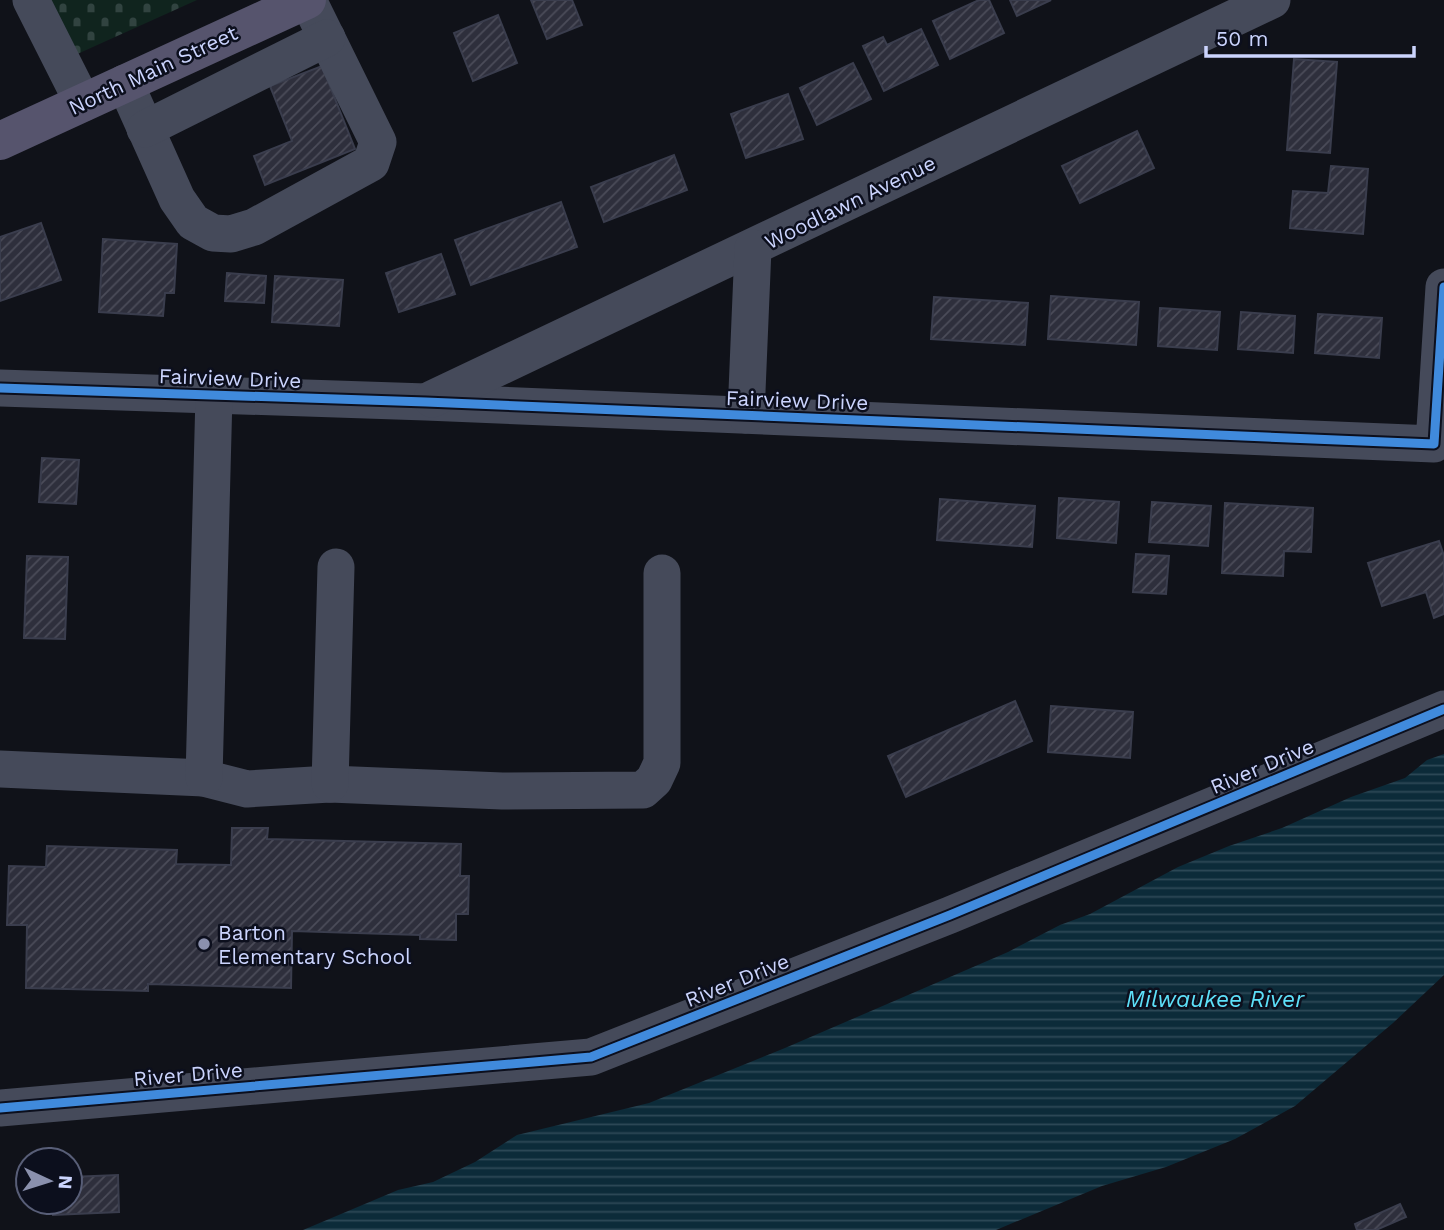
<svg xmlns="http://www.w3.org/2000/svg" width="1444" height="1230" font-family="'Work Sans',sans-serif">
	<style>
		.cemetery { fill: url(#cemetery-stones) }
		.water { fill: url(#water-rules) }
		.building { fill: url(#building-hatch); stroke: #3a3d4d; stroke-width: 2 }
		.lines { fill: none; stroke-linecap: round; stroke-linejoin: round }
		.minor { stroke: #454a5a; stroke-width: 37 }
		.major { stroke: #56546d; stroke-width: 38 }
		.cycleway-casing { stroke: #0c0f1d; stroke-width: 13 }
		.cycleway { stroke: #408adc; stroke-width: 9 }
		.poi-dot { fill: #8a90ad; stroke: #0c0f1d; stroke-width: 2.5 }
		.labels { text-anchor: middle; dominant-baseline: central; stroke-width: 5; stroke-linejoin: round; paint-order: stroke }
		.street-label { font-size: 21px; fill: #cbd4fd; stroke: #0c0f1d }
		.poi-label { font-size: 21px; fill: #cbd4fd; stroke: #0c0f1d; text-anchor: start }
		.water-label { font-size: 23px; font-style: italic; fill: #5de0f9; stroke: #0c0f1d }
	</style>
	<defs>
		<pattern id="cemetery-stones" width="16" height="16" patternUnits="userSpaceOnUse" patternTransform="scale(1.75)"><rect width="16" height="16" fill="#10241e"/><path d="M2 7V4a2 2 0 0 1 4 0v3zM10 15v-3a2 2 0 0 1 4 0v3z" fill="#314340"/></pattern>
		<pattern id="water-rules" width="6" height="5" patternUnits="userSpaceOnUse" patternTransform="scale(1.75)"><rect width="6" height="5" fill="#0c2b39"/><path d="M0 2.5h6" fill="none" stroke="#2e4957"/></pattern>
		<pattern id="building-hatch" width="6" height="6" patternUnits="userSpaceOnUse" patternTransform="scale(1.75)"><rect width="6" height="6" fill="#2e2f3c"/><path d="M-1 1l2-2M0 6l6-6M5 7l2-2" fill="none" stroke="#4b4c59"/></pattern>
	</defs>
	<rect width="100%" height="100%" fill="#101219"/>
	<path class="cemetery" d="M 21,0 L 197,0 L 53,65 Z"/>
	<path class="water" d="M 1444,754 L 1444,975 L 1393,1023 L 1295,1106 L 1235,1139 L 1166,1167 L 1102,1186 L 996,1230 L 303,1230 L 398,1190 L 433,1182 L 475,1162 L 517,1135 L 649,1103 L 785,1048 L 1008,952 L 1060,925 L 1090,914 L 1178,867 L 1229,846 L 1282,828 L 1351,797 L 1405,778 L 1427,760 Z"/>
	<g class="building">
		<path d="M 531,0 L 572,0 L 582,25 L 547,39 Z"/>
		<path d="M 979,0 L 989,0 L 1004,33 L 950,59 L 933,21 Z"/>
		<path d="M 1010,0 L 1051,0 L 1017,16 Z"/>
		<path d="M 498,15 L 517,63 L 473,81 L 454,33 Z"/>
		<path d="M 921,29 L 938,65 L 884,91 L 863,46 L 883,37 L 887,45 Z"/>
		<path d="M 1294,59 L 1337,62 L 1330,153 L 1287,150 Z"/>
		<path d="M 853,63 L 871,99 L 817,125 L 800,88 Z"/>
		<path d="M 322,66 L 355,149 L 265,185 L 254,156 L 292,141 L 270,86 Z"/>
		<path d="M 788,94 L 803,139 L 746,158 L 731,114 Z"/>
		<path d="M 1137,131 L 1154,168 L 1080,203 L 1062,166 Z"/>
		<path d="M 674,155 L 687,190 L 604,222 L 591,187 Z"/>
		<path d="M 1331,166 L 1368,169 L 1363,234 L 1290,228 L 1293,191 L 1328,193 Z"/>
		<path d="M 561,202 L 577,247 L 471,285 L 455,240 Z"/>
		<path d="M 41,223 L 61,280 L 0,301 L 0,237 Z"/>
		<path d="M 103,239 L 177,244 L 174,293 L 165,293 L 163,316 L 99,312 Z"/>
		<path d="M 441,254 L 455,294 L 399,312 L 386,273 Z"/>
		<path d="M 227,273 L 266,276 L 264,303 L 225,301 Z"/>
		<path d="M 275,276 L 343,280 L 339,326 L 272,322 Z"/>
		<path d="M 1051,296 L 1139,302 L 1136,345 L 1048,339 Z"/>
		<path d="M 934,297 L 1028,303 L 1025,345 L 931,339 Z"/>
		<path d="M 1160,308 L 1220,312 L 1217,350 L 1158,346 Z"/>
		<path d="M 1241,312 L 1295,316 L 1293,353 L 1238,349 Z"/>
		<path d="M 1318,314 L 1382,318 L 1379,358 L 1315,353 Z"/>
		<path d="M 42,458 L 79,460 L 76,504 L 39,502 Z"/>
		<path d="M 1059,498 L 1119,502 L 1116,543 L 1057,538 Z"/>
		<path d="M 940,499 L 1035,506 L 1032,547 L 937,540 Z"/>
		<path d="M 1152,502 L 1211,506 L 1208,546 L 1149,542 Z"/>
		<path d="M 1225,503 L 1313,508 L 1311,552 L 1284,551 L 1283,576 L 1222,573 Z"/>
		<path d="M 1439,541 L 1444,556 L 1444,614 L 1434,618 L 1426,592 L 1382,606 L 1368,563 Z"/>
		<path d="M 1136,554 L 1169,556 L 1166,594 L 1133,592 Z"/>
		<path d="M 27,556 L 68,557 L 65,639 L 24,638 Z"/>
		<path d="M 1015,701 L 1032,741 L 906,797 L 888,756 Z"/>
		<path d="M 1051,706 L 1133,712 L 1130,758 L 1048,752 Z"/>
		<path d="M 232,828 L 268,828 L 267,839 L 461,844 L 460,876 L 469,876 L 468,914 L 456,914 L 456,940 L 420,939 L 420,935 L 292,931 L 291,988 L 148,984 L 148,991 L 26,988 L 27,925 L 7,925 L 9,866 L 46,867 L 47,846 L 177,850 L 176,864 L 231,865 Z"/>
		<path d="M 118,1175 L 119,1212 L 53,1215 L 52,1202 L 70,1202 L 70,1177 Z"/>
		<path d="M 1400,1204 L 1406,1217 L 1376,1230 L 1357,1230 L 1355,1224 Z"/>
	</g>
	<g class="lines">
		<g class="minor">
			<path d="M 31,0 L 83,103"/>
			<path d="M 125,83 L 177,199 L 193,222 L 213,233 L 231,234 L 254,227 L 371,163 L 378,142 L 308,0"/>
			<path d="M 145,129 L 327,38"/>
			<path d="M 0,388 L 426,402 L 1434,444 L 1444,287"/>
			<path d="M 432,399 L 1272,0"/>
			<path d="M 746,415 L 753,248"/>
			<path d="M 0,769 L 204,778 L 247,789 L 330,784 L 502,791 L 643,790 L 654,780 L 662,763 L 662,573"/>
			<path d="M 204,778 L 214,395"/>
			<path d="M 330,784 L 336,567"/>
			<path d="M 0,1108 L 591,1057 L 950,915 L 1444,709"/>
		</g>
		<path class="major" d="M 0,141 L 307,0"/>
		<g class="cycleway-casing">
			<g id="cycleway">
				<path d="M 0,388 L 426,402 L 1434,444 L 1444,287"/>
				<path d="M 0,1108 L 591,1057 L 950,915 L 1444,709"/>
			</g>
		</g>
		<use href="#cycleway" class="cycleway"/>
	</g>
	<circle class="poi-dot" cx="204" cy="944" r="7"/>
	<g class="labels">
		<g class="street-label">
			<text transform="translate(153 70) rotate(-25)">North Main Street</text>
			<text transform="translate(850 202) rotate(-26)">Woodlawn Avenue</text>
			<text transform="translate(230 378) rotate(2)">Fairview Drive</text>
			<text transform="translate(797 400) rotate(2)">Fairview Drive</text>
			<text transform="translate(1262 766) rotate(-23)">River Drive</text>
			<text transform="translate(737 980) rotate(-22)">River Drive</text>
			<text transform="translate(188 1074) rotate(-5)">River Drive</text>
		</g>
		<g class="poi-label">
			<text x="218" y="932">Barton<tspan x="218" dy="24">Elementary School</tspan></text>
		</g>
		<g class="water-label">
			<text x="1215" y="999">Milwaukee River</text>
		</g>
	</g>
	<g transform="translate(49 1181) rotate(94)"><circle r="33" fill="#0c0f1d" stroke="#585e77" stroke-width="2"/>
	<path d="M0-5L12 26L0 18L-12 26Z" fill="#8a90ad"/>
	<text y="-10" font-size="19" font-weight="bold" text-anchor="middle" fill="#cbd4fd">N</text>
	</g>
	<path d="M1206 46v10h208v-10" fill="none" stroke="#cbd4fd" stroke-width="3.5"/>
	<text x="1216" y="46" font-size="21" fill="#cbd4fd" stroke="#0c0f1d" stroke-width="5" paint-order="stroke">50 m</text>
</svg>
